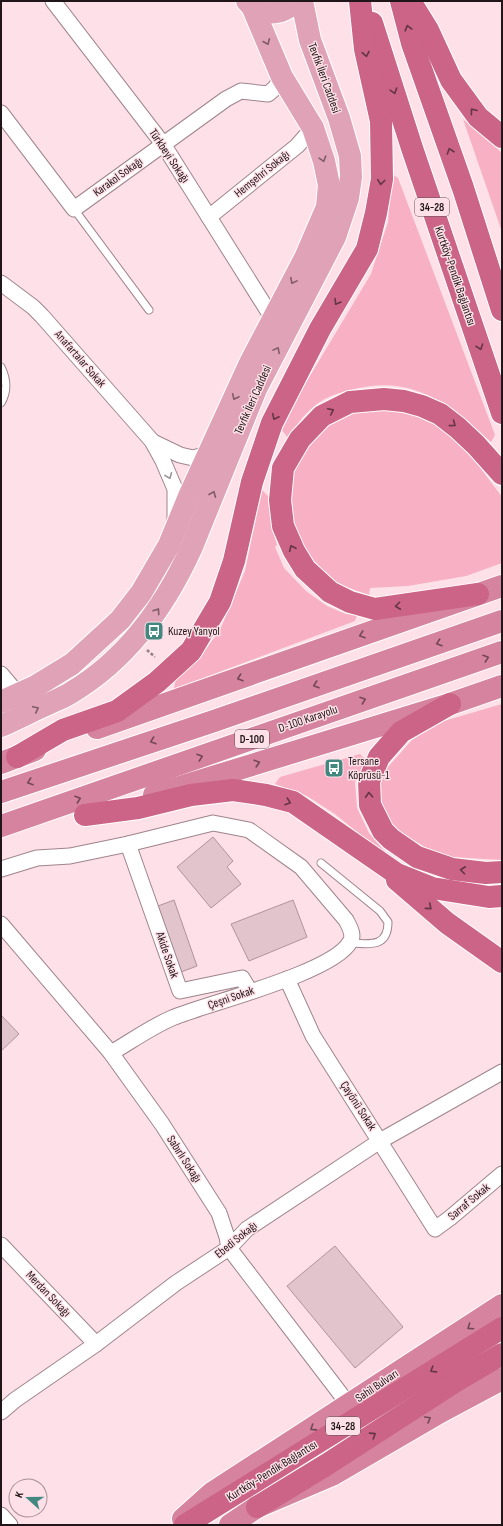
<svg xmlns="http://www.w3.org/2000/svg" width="503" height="1526" font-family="'Sofia Sans Condensed',sans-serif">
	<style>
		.green { fill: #f7b0c4 }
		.building { fill: #e2c5cc; stroke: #af949b }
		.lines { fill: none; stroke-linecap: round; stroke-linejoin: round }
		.service-casing { stroke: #9f848c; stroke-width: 9 }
		.minor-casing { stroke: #9f848c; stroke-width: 17 }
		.primary-casing { stroke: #fff; stroke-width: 24 }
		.trunk-casing { stroke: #fff; stroke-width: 24 }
		.motorway-casing { stroke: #fff; stroke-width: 24 }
		.path { stroke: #948086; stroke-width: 2.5; stroke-dasharray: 3 2; stroke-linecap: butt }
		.service { stroke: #fff; stroke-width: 7 }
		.minor { stroke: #fff; stroke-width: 15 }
		.primary { stroke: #e0a2b7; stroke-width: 22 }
		.trunk { stroke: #d6839f; stroke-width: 22 }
		.motorway { stroke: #cb6487; stroke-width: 22 }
		.oneway { stroke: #643545 }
		.oneway2 { stroke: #805c68 }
		.oneway3 { stroke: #9b9698 }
		.oneway4 { stroke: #724755 }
		.labels { text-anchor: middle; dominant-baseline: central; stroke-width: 3; stroke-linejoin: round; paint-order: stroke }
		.shield { fill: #fee1e8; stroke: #635357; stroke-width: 1 }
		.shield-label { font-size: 11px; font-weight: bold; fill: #201619 }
		.street-label { font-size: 12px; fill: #201619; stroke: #fee1e8 }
		.poi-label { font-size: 12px; fill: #201619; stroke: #fee1e8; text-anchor: start }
	</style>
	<rect width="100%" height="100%" fill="#fee1e8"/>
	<g class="green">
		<path d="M 463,119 L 502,153 L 502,232 Z"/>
		<path d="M 392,174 L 398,178 L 495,435 L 491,442 C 448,403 412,373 350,390 C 332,395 322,398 308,412 C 300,419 294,430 288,438 L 282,430 L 301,391 L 371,274 L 388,222 Z"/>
		<path d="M 357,409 L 412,409 L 444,426 L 473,458 L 502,497 L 502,563 L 466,576 L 408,586 L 370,588 L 369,595 L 335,583 L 304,550 L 289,523 L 290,493 L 295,463 L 321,427 Z"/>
		<path d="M 262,490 L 269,497 L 272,528 L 277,545 L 275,547 L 284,568 L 306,591 L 327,606 L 346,614 L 357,615 L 355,621 L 174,689 L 176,677 L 197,661 L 220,630 L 245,571 Z"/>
		<path d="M 502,704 L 502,860 L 451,857 L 425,847 L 401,833 L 391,823 L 383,810 L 379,786 L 383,767 L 388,767 L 412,740 L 437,723 Z"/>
		<path d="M 360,754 L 366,760 L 355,782 L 357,808 L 369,833 L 395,863 L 335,814 L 307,796 L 275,784 L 280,777 Z"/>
	</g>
	<g class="building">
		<path d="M 213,837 L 233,861 L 227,867 L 241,884 L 211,908 L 177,867 Z"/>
		<path d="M 174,900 L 197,966 L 181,972 L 158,906 Z"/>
		<path d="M 293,900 L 307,937 L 249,961 L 231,924 Z"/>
		<path d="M 1,1015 L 19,1034 L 1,1051 Z"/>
		<path d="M 335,1246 L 403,1327 L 355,1368 L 287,1286 Z"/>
	</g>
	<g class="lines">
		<g class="service-casing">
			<g id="service">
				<path d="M 74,209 L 149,310"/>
				<path d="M 1,367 C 7,379 8,391 1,403"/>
				<path d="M 321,863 L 380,911 L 388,922 C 388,948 369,944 350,943"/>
			</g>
		</g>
		<g class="minor-casing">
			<g id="minor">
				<path d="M 53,1 L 163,144 L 273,319"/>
				<path d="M 1,113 L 74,209 L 226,99 L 241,91 L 268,94 L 275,88 L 282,77"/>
				<path d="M 209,217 L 297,146 L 313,128"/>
				<path d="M 1,283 L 33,307 L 42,316 L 152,441 L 163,461 L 175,489 L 175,520"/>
				<path d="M 153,442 L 180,455 L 193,458 L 208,454"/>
				<path d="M 1,674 L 12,687 L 1,698"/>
				<path d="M 128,844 L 180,991 L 242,978 L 250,991"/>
				<path d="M 1,869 L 37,858 L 70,856 L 128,844 L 213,823 L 249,830 L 301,867 L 346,920 C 349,926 355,935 350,942 C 333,973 208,1003 172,1018 C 151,1027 130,1042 111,1053"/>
				<path d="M 1,924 L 111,1053 L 162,1124 L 219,1213 L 227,1237 L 229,1248 L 349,1405"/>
				<path d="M 287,979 L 313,1036 L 435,1229 L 450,1218 L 502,1174"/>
				<path d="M 1,1245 L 96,1344"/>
				<path d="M 1,1412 L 15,1400 L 96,1344 L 176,1283 L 229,1248 L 247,1229 L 380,1141 L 502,1072"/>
				<path d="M 1,1515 L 10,1525"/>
			</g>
		</g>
		<g class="primary-casing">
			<g id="primary">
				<path d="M 247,1 C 261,17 281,16 296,1"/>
				<path d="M 1,702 L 36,686 L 72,664 L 120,620 L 141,593 L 169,545 L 190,494 L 250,363 L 305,258 L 327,207 L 329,185 L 324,161 L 313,128 L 282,77 L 252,6"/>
				<path d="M 1,726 C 17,719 32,711 48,704 C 56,700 65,697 72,692 C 127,659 165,606 191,549 L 256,389 L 335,237 L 348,198 L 351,177 L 350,156 L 339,118 L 310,40 L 302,1"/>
			</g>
		</g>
		<g class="trunk-casing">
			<g id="trunk">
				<path d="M 97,728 L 502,586"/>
				<path d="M 1,763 L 35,750"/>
				<path d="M 1,792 L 214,721 L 502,621"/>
				<path d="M 154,795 L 450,704 L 502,686"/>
				<path d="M 1,826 L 502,652"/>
				<path d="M 183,1519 L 212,1493 L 502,1305"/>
				<path d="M 230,1525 L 257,1507 L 332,1475 L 442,1411 L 502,1379"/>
			</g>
		</g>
		<g class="motorway-casing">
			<g id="motorway">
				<path d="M 401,1 L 412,43 L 463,188 L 502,310"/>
				<path d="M 410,1 L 428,30 L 451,80 L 478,117 L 502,137"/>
				<path d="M 372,23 L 412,148 L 502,413"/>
				<path d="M 478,594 L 375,609 L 350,602 L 330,592 L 305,569 L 294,551 L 283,526 L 280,500 L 283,468 L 300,439 L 322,416 L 350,402 L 384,399 L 404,401 L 422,406 L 440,414 L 458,428 L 476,445 L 502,474"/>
				<path d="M 450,704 L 401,732 L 379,757 L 369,781 L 370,805 L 383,831 L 391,839 L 417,857 L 452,869 L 486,873 L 502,872"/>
				<path d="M 17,757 L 63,730 L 117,711 L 157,682 L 191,651 L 220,602 L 234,561 L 252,482 L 272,423 L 320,329 L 367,249 L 376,213 L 382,179 L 381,121 L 365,49 L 360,1"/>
				<path d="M 85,815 L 138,808 L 191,795 L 233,790 L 266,795 L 293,802 L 397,874 L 432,888 L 489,897 L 502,896"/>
				<path d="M 397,880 L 447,923 L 502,962"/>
				<path d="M 257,1507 L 326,1465 L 456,1381 L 502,1354"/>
				<path d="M 185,1525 L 502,1328"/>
			</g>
		</g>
		<path class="path" d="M 147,650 L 155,657"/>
		<use href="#service" class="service"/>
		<use href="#minor" class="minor"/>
		<use href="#primary" class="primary"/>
		<use href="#trunk" class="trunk"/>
		<use href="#motorway" class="motorway"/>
	</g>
	<defs><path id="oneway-chevron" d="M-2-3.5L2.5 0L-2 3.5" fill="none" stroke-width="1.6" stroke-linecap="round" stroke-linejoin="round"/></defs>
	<g class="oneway">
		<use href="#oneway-chevron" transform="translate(408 28) rotate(-105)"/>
		<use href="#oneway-chevron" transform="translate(366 54) rotate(79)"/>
		<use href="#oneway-chevron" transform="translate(394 91) rotate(72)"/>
		<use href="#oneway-chevron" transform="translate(473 111) rotate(-127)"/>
		<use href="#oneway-chevron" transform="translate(450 151) rotate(-109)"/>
		<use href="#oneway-chevron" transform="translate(381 182) rotate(97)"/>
		<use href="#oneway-chevron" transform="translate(337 302) rotate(121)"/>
		<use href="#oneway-chevron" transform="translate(480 347) rotate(71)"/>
		<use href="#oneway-chevron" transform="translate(331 411) rotate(-26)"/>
		<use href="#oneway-chevron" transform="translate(275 417) rotate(116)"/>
		<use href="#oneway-chevron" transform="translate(453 424) rotate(37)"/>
		<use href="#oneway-chevron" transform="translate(292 548) rotate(-115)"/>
		<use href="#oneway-chevron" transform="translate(398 606) rotate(173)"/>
		<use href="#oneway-chevron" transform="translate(369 795) rotate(-93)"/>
		<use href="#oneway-chevron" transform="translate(288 802) rotate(19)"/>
		<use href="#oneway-chevron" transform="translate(463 870) rotate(-173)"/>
		<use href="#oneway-chevron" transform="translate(429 907) rotate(40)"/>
		<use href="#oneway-chevron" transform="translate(433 1370) rotate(148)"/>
		<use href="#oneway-chevron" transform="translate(373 1435) rotate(-33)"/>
	</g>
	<g class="oneway2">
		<use href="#oneway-chevron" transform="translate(267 42) rotate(67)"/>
		<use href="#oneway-chevron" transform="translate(323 159) rotate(73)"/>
		<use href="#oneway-chevron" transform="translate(293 281) rotate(118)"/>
		<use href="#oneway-chevron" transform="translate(277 350) rotate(-62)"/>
		<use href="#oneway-chevron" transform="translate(235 397) rotate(115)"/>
		<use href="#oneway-chevron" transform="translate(213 494) rotate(-68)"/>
		<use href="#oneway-chevron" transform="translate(157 611) rotate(-56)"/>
		<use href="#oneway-chevron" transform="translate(36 709) rotate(-25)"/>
	</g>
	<use class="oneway3" href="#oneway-chevron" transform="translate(169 476) rotate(68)"/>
	<g class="oneway4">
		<use href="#oneway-chevron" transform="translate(362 635) rotate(161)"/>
		<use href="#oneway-chevron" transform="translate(439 643) rotate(161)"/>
		<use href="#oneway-chevron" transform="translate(486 658) rotate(-19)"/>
		<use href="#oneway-chevron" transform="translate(240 678) rotate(161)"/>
		<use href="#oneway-chevron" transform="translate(316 685) rotate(161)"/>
		<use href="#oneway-chevron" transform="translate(363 700) rotate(-19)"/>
		<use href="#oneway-chevron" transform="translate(153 741) rotate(161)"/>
		<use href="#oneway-chevron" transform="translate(200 757) rotate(-19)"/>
		<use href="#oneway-chevron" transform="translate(257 763) rotate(-17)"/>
		<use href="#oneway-chevron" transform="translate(30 782) rotate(161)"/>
		<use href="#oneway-chevron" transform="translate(78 799) rotate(-19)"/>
		<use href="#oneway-chevron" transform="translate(470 1327) rotate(146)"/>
		<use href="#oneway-chevron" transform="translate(428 1419) rotate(-30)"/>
		<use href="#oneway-chevron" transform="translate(313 1428) rotate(147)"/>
	</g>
	<defs>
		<g id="bus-square" transform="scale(1)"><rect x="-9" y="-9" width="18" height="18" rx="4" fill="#428880" stroke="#fee1e8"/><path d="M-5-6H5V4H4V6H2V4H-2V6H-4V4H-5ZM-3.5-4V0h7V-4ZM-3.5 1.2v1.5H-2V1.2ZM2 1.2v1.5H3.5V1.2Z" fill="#fff"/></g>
	</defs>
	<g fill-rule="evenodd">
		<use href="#bus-square" x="154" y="631"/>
		<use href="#bus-square" x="334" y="768"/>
	</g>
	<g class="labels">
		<g class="shield">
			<rect x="415" y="198" width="34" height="18" rx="3"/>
			<rect x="235" y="730" width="34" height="18" rx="3"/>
			<rect x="326" y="1417" width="34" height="18" rx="3"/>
		</g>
		<g class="shield-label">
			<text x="432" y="207">34-28</text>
			<text x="252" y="739">D-100</text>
			<text x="343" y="1426">34-28</text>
		</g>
		<g class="street-label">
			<text transform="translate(324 78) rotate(70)">Tevfik İleri Caddesi</text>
			<text transform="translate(169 156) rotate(56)">Türkbeyi Sokağı</text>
			<text transform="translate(262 174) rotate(-39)">Hemşehri Sokağı</text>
			<text transform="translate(118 177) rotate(-36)">Karakol Sokağı</text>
			<text transform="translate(455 276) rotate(71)">Kurtköy-Pendik Bağlantısı</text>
			<text transform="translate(80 359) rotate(49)">Anafartalar Sokak</text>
			<text transform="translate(253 400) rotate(-66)">Tevfik İleri Caddesi</text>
			<text transform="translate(308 719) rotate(-19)">D-100 Karayolu</text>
			<text transform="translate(167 955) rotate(71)">Akide Sokak</text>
			<text transform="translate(231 998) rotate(-19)">Çeşni Sokak</text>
			<text transform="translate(358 1106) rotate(57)">Çayönü Sokak</text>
			<text transform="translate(184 1159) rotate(57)">Sabırlı Sokağı</text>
			<text transform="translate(469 1202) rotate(-40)">Sarraf Sokak</text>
			<text transform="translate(236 1240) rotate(-39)">Ebedi Sokağı</text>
			<text transform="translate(48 1294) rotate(46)">Merdan Sokağı</text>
			<text transform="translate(377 1386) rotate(-34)">Sahil Bulvarı</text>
			<text transform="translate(272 1471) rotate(-32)">Kurtköy-Pendik Bağlantısı</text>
		</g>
		<g class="poi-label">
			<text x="168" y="631">Kuzey Yanyol</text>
			<text x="348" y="761">Tersane<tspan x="348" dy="14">Köprüsü-1</tspan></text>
		</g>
	</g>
	<rect width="503" height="1526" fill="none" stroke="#201619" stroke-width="4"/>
	<g transform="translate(28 1498) rotate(291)"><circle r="19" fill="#fee1e8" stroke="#a59095"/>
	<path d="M0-3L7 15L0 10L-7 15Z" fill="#428880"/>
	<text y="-6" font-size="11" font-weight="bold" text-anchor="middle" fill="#201619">K</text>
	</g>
</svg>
